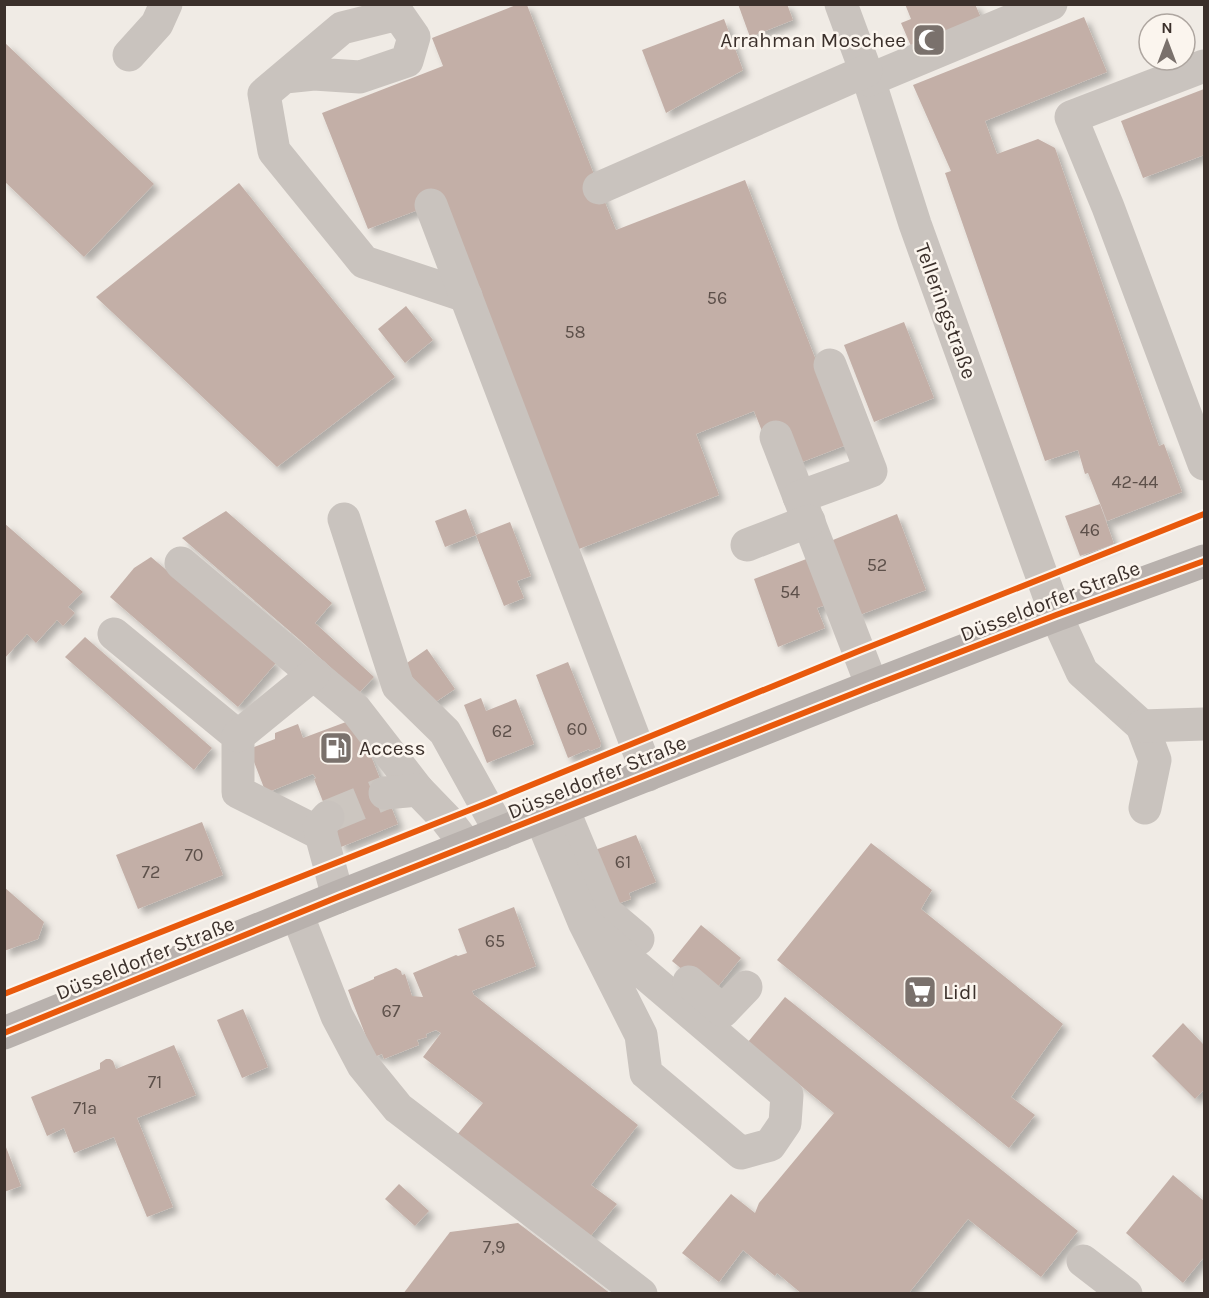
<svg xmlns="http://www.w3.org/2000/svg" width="1209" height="1298" font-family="Karla,sans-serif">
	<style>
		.building { fill: #c3afa7; filter: url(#shadow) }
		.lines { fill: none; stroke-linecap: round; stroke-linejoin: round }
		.minor-tunnel { stroke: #ccc6c0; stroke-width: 33; stroke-dasharray: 33 16; stroke-linecap: butt }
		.minor { stroke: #c9c3be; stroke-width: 33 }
		.major { stroke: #b8b1ad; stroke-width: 33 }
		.cycleway-casing { stroke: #fbf5ee; stroke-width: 10 }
		.cycleway { stroke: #e8590c; stroke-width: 6 }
		.labels { text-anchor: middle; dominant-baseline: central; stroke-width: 5; stroke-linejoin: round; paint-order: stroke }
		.number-label { font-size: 18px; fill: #5d504a }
		.poi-label { font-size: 21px; fill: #3b302b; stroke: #fbf5ee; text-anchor: start }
		.street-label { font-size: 21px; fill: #3b302b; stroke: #fbf5ee }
	</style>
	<defs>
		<filter id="shadow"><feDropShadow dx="5.5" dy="5.5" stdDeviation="3" flood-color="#0004"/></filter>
	</defs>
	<rect width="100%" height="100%" fill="#f0ebe5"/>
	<g class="building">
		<path d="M 738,4 L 787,4 L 793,20 L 750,37 Z"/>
		<path d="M 905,4 L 975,4 L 985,27 L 914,53 L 901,23 L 911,19 Z"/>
		<path d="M 516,5 L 527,5 L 616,230 L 745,180 L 849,444 L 797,464 L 766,441 L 754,411 L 696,434 L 719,495 L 579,549 L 431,205 L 368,229 L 322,113 L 443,66 L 432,38 Z"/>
		<path d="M 1084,17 L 1107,72 L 985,121 L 997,154 L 1038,139 L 1055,148 L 1159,446 L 1164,444 L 1182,492 L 1107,521 L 1088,473 L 1085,474 L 1078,450 L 1045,461 L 945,173 L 951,171 L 913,85 Z"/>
		<path d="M 724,19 L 743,70 L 666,113 L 642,50 Z"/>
		<path d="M 4,42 L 154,184 L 84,257 L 4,181 Z"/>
		<path d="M 1204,89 L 1204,155 L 1143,178 L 1121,121 Z"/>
		<path d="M 239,183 L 395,377 L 277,467 L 96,297 Z"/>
		<path d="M 406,306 L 433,340 L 405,363 L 378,329 Z"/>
		<path d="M 904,322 L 934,398 L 874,422 L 844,345 Z"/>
		<path d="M 1100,504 L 1114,544 L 1080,556 L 1065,516 Z"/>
		<path d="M 466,509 L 476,535 L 445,547 L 435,521 Z"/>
		<path d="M 226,511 L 332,603 L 315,623 L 374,677 L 359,693 L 300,640 L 182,538 Z"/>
		<path d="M 897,514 L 926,590 L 857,616 L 828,542 Z"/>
		<path d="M 510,522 L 531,576 L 517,581 L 524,598 L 504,606 L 476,535 Z"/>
		<path d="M 4,523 L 83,592 L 68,607 L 75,613 L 63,626 L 57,620 L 36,643 L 27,634 L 4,659 Z"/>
		<path d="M 151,557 L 276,663 L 238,707 L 110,597 L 134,568 Z"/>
		<path d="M 809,558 L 826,605 L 817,608 L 825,628 L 778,647 L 754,579 Z"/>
		<path d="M 85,637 L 212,748 L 194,770 L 65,657 Z"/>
		<path d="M 427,649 L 455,689 L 431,705 L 404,665 Z"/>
		<path d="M 568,662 L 601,743 L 600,747 L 590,751 L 589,749 L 568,758 L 536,675 Z"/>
		<path d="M 481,698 L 486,711 L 516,699 L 534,744 L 487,763 L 464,705 Z"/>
		<path d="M 346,722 L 372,756 L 371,756 L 398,824 L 341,847 L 314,779 L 316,778 L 313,774 L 266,793 L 249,749 L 275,739 L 275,733 L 298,724 L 303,738 Z"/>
		<path d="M 202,822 L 223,875 L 138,909 L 116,855 Z"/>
		<path d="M 636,835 L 656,882 L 629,893 L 631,899 L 609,907 L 595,850 Z"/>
		<path d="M 871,843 L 932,890 L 921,909 L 1063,1024 L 1011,1097 L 1035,1115 L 1009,1148 L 777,960 Z"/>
		<path d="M 4,887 L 44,922 L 38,939 L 4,951 Z"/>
		<path d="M 514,907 L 536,966 L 472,991 L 474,995 L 638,1125 L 591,1185 L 617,1204 L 588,1239 L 457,1135 L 483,1103 L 423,1057 L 441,1033 L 436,1030 L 426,1034 L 427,1037 L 417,1040 L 419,1045 L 384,1059 L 382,1054 L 374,1057 L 348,990 L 374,979 L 374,977 L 396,968 L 401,971 L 402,975 L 405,974 L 412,996 L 423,997 L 413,973 L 456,955 L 458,956 L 467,953 L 458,929 Z"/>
		<path d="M 701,925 L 741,958 L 712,994 L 672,961 Z"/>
		<path d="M 785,997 L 1078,1231 L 1041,1277 L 968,1219 L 908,1294 L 802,1294 L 777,1273 L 775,1276 L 743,1250 L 719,1282 L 682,1253 L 731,1194 L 755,1213 L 759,1203 L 834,1113 L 748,1042 Z"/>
		<path d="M 243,1009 L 268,1067 L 242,1078 L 217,1020 Z"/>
		<path d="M 1183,1023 L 1204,1045 L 1204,1090 L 1195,1099 L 1152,1056 Z"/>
		<path d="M 174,1045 L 196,1095 L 137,1118 L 173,1207 L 147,1217 L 114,1137 L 74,1153 L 64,1128 L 47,1136 L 31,1097 L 100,1069 L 100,1063 L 106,1059 L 110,1059 L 113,1061 L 116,1069 Z"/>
		<path d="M 4,1142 L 21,1186 L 4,1192 Z"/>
		<path d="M 1173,1175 L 1204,1201 L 1204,1257 L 1183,1283 L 1126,1233 Z"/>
		<path d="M 399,1184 L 429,1211 L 415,1226 L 385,1199 Z"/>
		<path d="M 518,1223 L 611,1294 L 403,1294 L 450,1232 Z"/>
	</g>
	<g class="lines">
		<path class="minor-tunnel" d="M 329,816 L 385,793"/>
		<g class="minor">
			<path d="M 841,4 L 869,80 L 915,224 L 1056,615 L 1082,672 L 1142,726 L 1155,760 L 1145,808"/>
			<path d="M 129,55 L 157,24 L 166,4"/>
			<path d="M 1204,66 L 1071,117 L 1108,207 L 1204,464"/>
			<path d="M 285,77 L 314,74 L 360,77 L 407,61 L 414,37 L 398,14 L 342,28 L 264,94 L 274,151 L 364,262 L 466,296"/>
			<path d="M 869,80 L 1051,4"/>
			<path d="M 599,188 L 866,71"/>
			<path d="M 431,205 L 648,775"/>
			<path d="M 776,437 L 872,686"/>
			<path d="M 799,497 L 871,471 L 830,365"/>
			<path d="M 344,519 L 398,686 L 445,732 L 501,833"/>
			<path d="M 747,545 L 809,521"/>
			<path d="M 181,563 L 356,710 L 418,790"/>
			<path d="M 114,634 L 238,736 L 238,792 L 321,834"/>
			<path d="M 1142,726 L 1204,724"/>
			<path d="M 238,736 L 314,674"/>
			<path d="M 385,793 L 418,790 L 446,819 L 467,846"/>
			<path d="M 563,809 L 606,912 L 638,939"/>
			<path d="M 328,817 L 319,827 L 338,897"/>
			<path d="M 541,818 L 584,922 L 787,1095 L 785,1123 L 770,1145 L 741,1153 L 646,1073 L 641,1035 L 584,922"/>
			<path d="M 297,914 L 337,1016 L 363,1065 L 398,1108 L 641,1294"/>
			<path d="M 689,982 L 723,1011 L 746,987"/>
			<path d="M 1083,1261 L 1126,1294"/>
		</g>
		<path class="major" d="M 4,1033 L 338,897 L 872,686 L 1056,615 L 1204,561"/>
		<g class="cycleway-casing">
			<g id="cycleway">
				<path d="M 4,994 L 485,804 L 859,651 L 1204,514"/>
				<path d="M 4,1033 L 338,897 L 872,686 L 1056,615 L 1204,561"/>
			</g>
		</g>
		<use href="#cycleway" class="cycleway"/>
	</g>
	<defs>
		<g id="mosque-square" transform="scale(1.725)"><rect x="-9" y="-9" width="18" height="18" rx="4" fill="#7a716c" stroke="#fbf5ee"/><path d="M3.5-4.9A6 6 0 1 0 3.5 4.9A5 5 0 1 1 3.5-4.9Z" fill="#fff"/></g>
		<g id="fuel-square" transform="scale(1.725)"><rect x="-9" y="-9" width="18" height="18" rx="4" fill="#7a716c" stroke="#fbf5ee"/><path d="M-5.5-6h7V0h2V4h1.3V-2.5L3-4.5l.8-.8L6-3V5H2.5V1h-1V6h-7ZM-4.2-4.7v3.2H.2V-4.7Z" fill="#fff"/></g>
		<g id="supermarket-square" transform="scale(1.725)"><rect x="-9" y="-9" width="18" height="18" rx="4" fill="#7a716c" stroke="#fbf5ee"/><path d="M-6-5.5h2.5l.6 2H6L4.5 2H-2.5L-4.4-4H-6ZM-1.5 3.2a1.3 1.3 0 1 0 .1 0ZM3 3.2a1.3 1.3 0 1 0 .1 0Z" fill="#fff"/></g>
	</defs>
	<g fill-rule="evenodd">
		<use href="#mosque-square" x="929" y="40"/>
		<use href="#fuel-square" x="336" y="748"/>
		<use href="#supermarket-square" x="920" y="992"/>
	</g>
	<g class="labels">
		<g class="number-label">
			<text x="717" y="298">56</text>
			<text x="575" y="332">58</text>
			<text x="1135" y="482">42-44</text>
			<text x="1090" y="530">46</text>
			<text x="877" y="565">52</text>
			<text x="790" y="592">54</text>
			<text x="577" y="729">60</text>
			<text x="502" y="731">62</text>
			<text x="194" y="855">70</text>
			<text x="623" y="862">61</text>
			<text x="151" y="872">72</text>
			<text x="495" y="941">65</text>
			<text x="391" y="1011">67</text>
			<text x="155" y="1082">71</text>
			<text x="85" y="1108">71a</text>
			<text x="494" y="1247">7,9</text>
		</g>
		<g class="poi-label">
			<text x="906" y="40" text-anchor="end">Arrahman Moschee</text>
			<text x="359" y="748">Access</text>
			<text x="943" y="992">Lidl</text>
		</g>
		<g class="street-label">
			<text transform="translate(946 311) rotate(70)">Telleringstraße</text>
			<text transform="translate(1050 601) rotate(-21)">Düsseldorfer Straße</text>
			<text transform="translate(597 777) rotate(-22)">Düsseldorfer Straße</text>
			<text transform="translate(145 958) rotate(-22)">Düsseldorfer Straße</text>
		</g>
	</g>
	<rect width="1209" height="1298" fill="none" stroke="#3b302b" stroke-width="12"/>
	<g transform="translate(1167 42)"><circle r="28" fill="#fbf5ee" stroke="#aea6a0" stroke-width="1.5"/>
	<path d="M0-4.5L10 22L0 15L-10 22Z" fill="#7a716c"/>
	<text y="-9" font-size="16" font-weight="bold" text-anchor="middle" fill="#3b302b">N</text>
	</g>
</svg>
